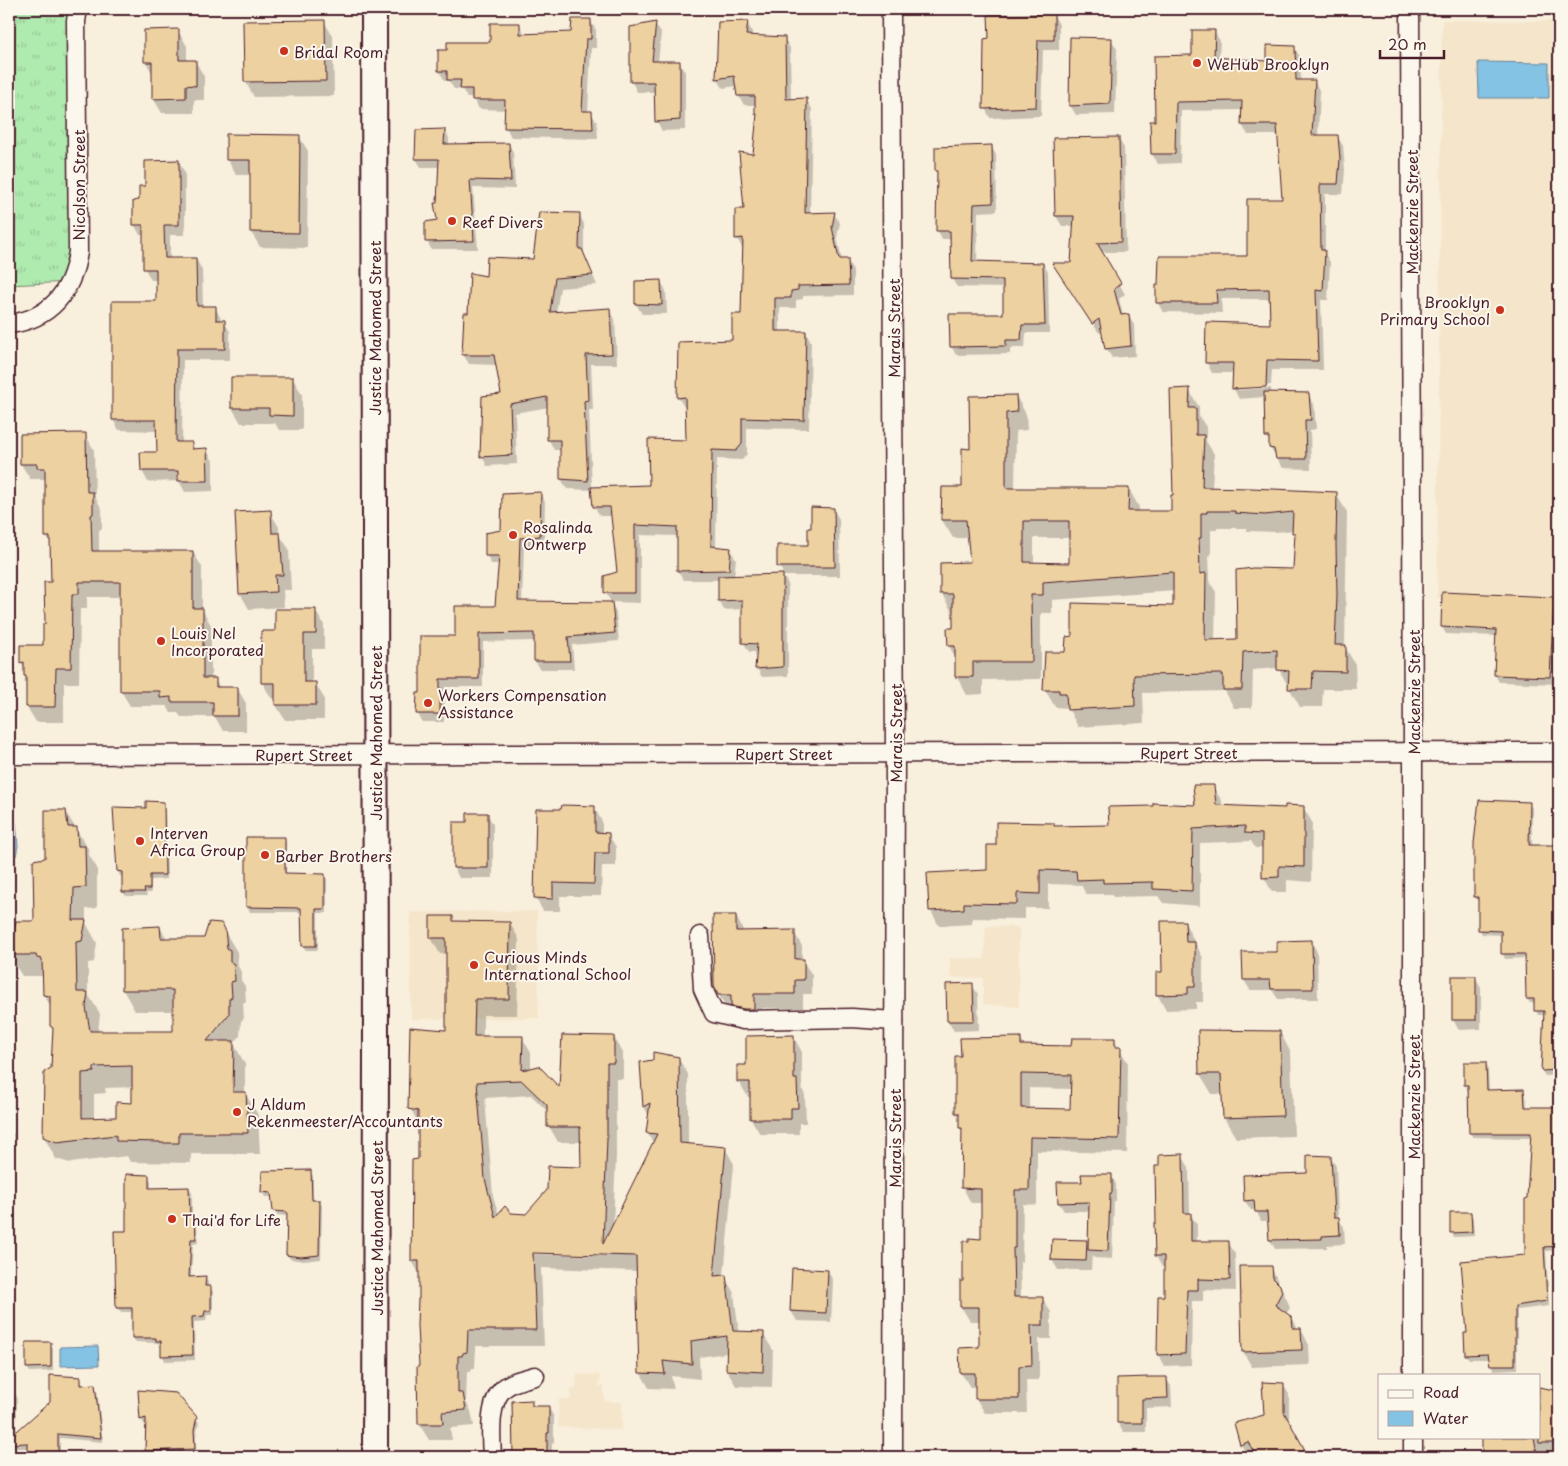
<svg xmlns="http://www.w3.org/2000/svg" width="1568" height="1466" font-family="'Playpen Sans',sans-serif">
	<style>
		.built { fill: #f5e6cb }
		.grass { fill: url(#grass-tufts); stroke: #7c846d }
		.water { fill: #84c3e4; stroke: #6d819a }
		.shadow { fill: #0003; fill-rule: evenodd }
		.building { fill: #edd1a1; stroke: #4a1f2b; fill-rule: evenodd }
		.lines { fill: none; stroke-linecap: round; stroke-linejoin: round }
		.street-casing { stroke: #4a1f2b; stroke-width: 21 }
		.secondary-casing { stroke: #4a1f2b; stroke-width: 28 }
		.street { stroke: #fbf7ec; stroke-width: 18 }
		.secondary { stroke: #fbf7ec; stroke-width: 24 }
		.poi-dot { fill: #c8321e; stroke: #fbf7ec; stroke-width: 2 }
		.labels { text-anchor: middle; dominant-baseline: central; stroke-width: 4; stroke-linejoin: round; paint-order: stroke }
		.poi-label { font-size: 15px; fill: #4a1f2b; stroke: #fbf7ec; text-anchor: start }
		.street-label { font-size: 15px; fill: #4a1f2b; stroke: #fbf7ec }
	</style>
	<defs>
		<pattern id="grass-tufts" width="24" height="20" patternUnits="userSpaceOnUse" patternTransform="scale(1.25)"><rect width="24" height="20" fill="#afeaaf"/><path d="M3 7l-1-3M5 7V3M7 7l1-3M15 17l-1-3M17 17v-4M19 17l1-3" fill="none" stroke="#98c897"/></pattern>
	</defs>
	<rect width="100%" height="100%" fill="#f8efdd"/>
	<filter id="ink" filterUnits="userSpaceOnUse"><feTurbulence type="fractalNoise" baseFrequency=".02" numOctaves="2"/><feDisplacementMap in="SourceGraphic" scale="10" xChannelSelector="R" yChannelSelector="G"/><feConvolveMatrix kernelMatrix="1 2 1 2 8 2 1 2 1" color-interpolation-filters="sRGB"/></filter>
	<g filter="url(#ink)">
		<g class="built">
			<path d="M 1442,20 L 1559,21 L 1559,600 L 1437,598 Z"/>
			<path d="M 537,911 L 539,1018 L 411,1019 L 410,912 Z"/>
			<path d="M 986,926 L 1019,927 L 1019,1007 L 983,1004 L 983,978 L 950,977 L 950,958 L 984,959 Z"/>
			<path d="M 577,1374 L 600,1375 L 599,1386 L 604,1386 L 604,1401 L 622,1402 L 622,1430 L 558,1427 L 559,1399 L 571,1399 L 571,1388 L 576,1388 Z"/>
		</g>
		<path class="grass" d="M 9,9 L 70,9 L 70,282 L 9,285 Z"/>
		<g class="water">
			<path d="M 1478,62 L 1549,63 L 1549,98 L 1479,98 Z"/>
			<path d="M 9,822 L 16,822 L 18,846 L 16,856 L 9,857 Z"/>
			<path d="M 98,1346 L 99,1365 L 60,1366 L 60,1347 Z"/>
		</g>
		<g class="shadow">
			<path d="M 1054,15 L 1059,25 L 1059,50 L 1043,50 L 1041,116 L 990,118 L 985,108 Z"/>
			<path d="M 590,20 L 596,30 L 596,48 L 591,48 L 588,112 L 591,113 L 597,122 L 598,139 L 511,137 L 506,127 L 506,110 L 479,109 L 473,98 L 467,98 L 462,89 L 454,89 L 449,81 L 445,81 L 439,71 L 439,51 L 448,51 L 491,43 L 519,24 L 525,34 L 573,34 Z"/>
			<path d="M 324,21 L 333,37 L 334,96 L 254,97 L 245,81 Z"/>
			<path d="M 747,22 L 752,32 L 752,37 L 784,38 L 790,48 L 791,100 L 806,99 L 812,109 L 810,214 L 834,214 L 840,223 L 837,237 L 842,260 L 847,260 L 853,270 L 853,295 L 803,296 L 803,299 L 796,300 L 796,308 L 780,308 L 780,332 L 806,332 L 811,342 L 809,429 L 747,428 L 747,454 L 742,460 L 717,459 L 716,548 L 730,550 L 736,559 L 734,577 L 784,575 L 779,566 L 809,546 L 813,529 L 833,509 L 839,519 L 840,576 L 783,576 L 788,584 L 788,676 L 762,677 L 757,668 L 757,652 L 749,652 L 744,643 L 743,609 L 724,610 L 719,601 L 719,580 L 684,580 L 678,571 L 678,536 L 640,535 L 640,603 L 611,602 L 605,592 L 618,573 L 613,516 L 600,516 L 594,506 L 593,490 L 567,489 L 561,479 L 561,450 L 554,450 L 549,440 L 549,407 L 515,413 L 517,464 L 487,466 L 482,456 L 502,396 L 497,365 L 469,364 L 463,354 L 469,314 L 487,277 L 534,260 L 579,214 L 584,224 L 584,254 L 597,285 L 560,288 L 556,313 L 609,310 L 615,319 L 617,364 L 591,364 L 593,410 L 589,410 L 592,488 L 650,486 L 688,441 L 687,407 L 684,407 L 678,397 L 734,341 L 743,316 L 744,248 L 742,248 L 737,238 L 745,211 L 758,117 L 756,105 L 744,105 L 738,95 L 737,86 L 723,88 L 717,78 Z"/>
			<path d="M 655,24 L 661,33 L 658,62 L 679,62 L 685,72 L 685,130 L 662,131 L 657,121 L 655,92 L 637,92 L 632,82 Z"/>
			<path d="M 178,31 L 187,46 L 187,61 L 195,61 L 204,76 L 204,100 L 194,100 L 194,113 L 162,113 L 153,98 L 153,75 L 146,62 Z"/>
			<path d="M 1214,31 L 1220,41 L 1219,58 L 1268,63 L 1294,47 L 1300,57 L 1301,82 L 1315,82 L 1320,92 L 1318,136 L 1337,136 L 1343,146 L 1345,170 L 1343,194 L 1325,194 L 1325,254 L 1330,262 L 1328,300 L 1321,300 L 1323,370 L 1272,370 L 1271,385 L 1238,388 L 1238,390 L 1271,388 L 1271,393 L 1308,394 L 1314,404 L 1316,429 L 1310,430 L 1311,469 L 1283,468 L 1270,448 L 1270,443 L 1266,436 L 1265,397 L 1239,399 L 1234,389 L 1234,373 L 1212,373 L 1207,363 L 1207,323 L 1271,325 L 1271,299 L 1221,299 L 1222,313 L 1163,312 L 1157,302 L 1248,257 L 1284,200 L 1279,135 L 1248,135 L 1242,125 L 1243,110 L 1181,111 L 1180,163 L 1158,164 L 1152,154 L 1151,123 L 1157,122 L 1193,56 Z"/>
			<path d="M 1111,39 L 1117,49 L 1115,114 L 1076,115 L 1070,105 Z"/>
			<path d="M 445,130 L 449,138 L 449,145 L 509,144 L 513,152 L 515,189 L 473,188 L 478,249 L 431,249 L 427,241 L 439,221 L 440,167 L 421,167 L 416,159 Z"/>
			<path d="M 299,136 L 308,151 L 307,248 L 260,247 L 251,232 L 252,175 L 236,175 L 227,159 Z"/>
			<path d="M 1118,138 L 1124,148 L 1126,252 L 1101,252 L 1125,294 L 1119,299 L 1123,316 L 1128,315 L 1134,325 L 1135,356 L 1112,358 L 1106,348 L 1103,330 L 1099,333 L 1059,273 L 1072,264 L 1075,226 L 1062,226 L 1056,216 Z"/>
			<path d="M 991,146 L 996,155 L 997,211 L 978,212 L 977,263 L 1043,264 L 1048,272 L 1049,333 L 1026,333 L 1025,348 L 1010,348 L 1010,354 L 956,355 L 951,346 L 1004,316 L 1004,288 L 957,287 L 952,279 L 952,239 L 942,239 L 938,231 L 938,173 L 937,170 Z"/>
			<path d="M 179,162 L 185,173 L 185,235 L 170,235 L 170,259 L 196,259 L 202,270 L 203,307 L 215,307 L 222,321 L 224,321 L 230,332 L 230,360 L 183,360 L 182,443 L 191,443 L 196,450 L 207,450 L 213,461 L 213,491 L 185,492 L 179,481 L 148,482 L 142,471 L 158,453 L 158,431 L 119,430 L 113,420 L 158,303 L 158,280 L 151,280 L 145,269 L 144,235 L 140,235 L 134,224 L 146,187 Z"/>
			<path d="M 661,281 L 666,291 L 667,314 L 642,314 L 636,304 L 636,282 Z"/>
			<path d="M 293,379 L 302,394 L 302,430 L 279,430 L 275,423 L 241,423 L 232,408 Z"/>
			<path d="M 1189,390 L 1199,407 L 1199,416 L 1206,427 L 1206,441 L 1214,454 L 1212,488 L 1336,494 L 1347,512 L 1345,647 L 1355,664 L 1356,689 L 1323,689 L 1322,707 L 1300,707 L 1278,668 L 1253,670 L 1252,708 L 1234,708 L 1225,691 L 1143,693 L 1144,723 L 1078,727 L 1068,708 L 1055,707 L 1045,690 L 1066,653 L 1175,608 L 1175,591 L 1052,600 L 1052,613 L 1041,613 L 1041,679 L 983,680 L 983,694 L 967,695 L 957,677 L 956,659 L 949,646 L 949,629 L 955,629 L 955,612 L 952,612 L 942,594 L 972,564 L 969,538 L 953,538 L 942,520 L 964,488 L 971,450 L 1016,396 L 1026,414 L 1027,430 L 1016,431 L 1015,489 L 1129,489 L 1139,507 L 1139,513 L 1172,512 ZM 1217,528 L 1246,528 L 1247,531 L 1276,532 L 1294,530 L 1296,537 L 1294,571 L 1238,641 L 1215,641 L 1216,592 L 1210,582 L 1209,555 L 1211,556 L 1211,530 L 1217,530 ZM 1034,538 L 1071,538 L 1071,564 L 1034,563 Z"/>
			<path d="M 85,434 L 94,450 L 95,497 L 102,509 L 102,529 L 99,530 L 99,552 L 193,552 L 202,567 L 202,609 L 211,625 L 211,679 L 215,679 L 220,688 L 237,688 L 246,703 L 246,731 L 223,731 L 215,717 L 181,717 L 178,713 L 171,713 L 167,706 L 130,706 L 121,691 L 121,597 L 87,597 L 87,609 L 80,609 L 79,683 L 64,683 L 64,722 L 36,722 L 27,707 L 27,679 L 25,670 L 21,662 L 45,646 L 52,584 L 52,545 L 46,536 L 46,482 L 45,479 L 30,479 L 21,464 L 21,435 Z"/>
			<path d="M 540,493 L 545,502 L 544,544 L 524,546 L 522,603 L 611,604 L 616,612 L 619,641 L 572,645 L 574,669 L 540,669 L 535,661 L 535,641 L 483,642 L 483,687 L 445,687 L 444,722 L 422,722 L 418,714 L 422,694 L 456,637 L 496,607 L 500,564 L 491,564 L 487,556 L 502,531 Z"/>
			<path d="M 270,512 L 279,527 L 279,534 L 289,549 L 291,590 L 283,590 L 284,607 L 249,609 L 240,593 Z"/>
			<path d="M 1547,598 L 1559,600 L 1559,684 L 1499,682 L 1495,675 L 1497,636 L 1446,634 L 1442,627 Z"/>
			<path d="M 315,610 L 324,625 L 324,649 L 312,649 L 312,683 L 315,683 L 324,698 L 324,720 L 285,720 L 276,705 L 276,698 L 271,698 L 262,682 L 276,632 Z"/>
			<path d="M 1213,787 L 1222,801 L 1222,806 L 1286,810 L 1303,807 L 1312,822 L 1311,882 L 1287,880 L 1287,892 L 1272,892 L 1264,877 L 1263,848 L 1255,848 L 1251,841 L 1200,843 L 1200,906 L 1163,903 L 1158,896 L 1113,897 L 1111,894 L 1086,894 L 1081,885 L 1048,884 L 1048,908 L 1025,908 L 1025,919 L 972,918 L 972,924 L 939,926 L 931,911 L 929,875 L 988,871 L 997,847 L 1053,824 L 1055,827 L 1110,826 L 1196,806 Z"/>
			<path d="M 163,803 L 165,807 L 167,879 L 151,880 L 151,893 L 146,893 L 147,896 L 126,896 L 123,892 L 123,876 L 120,876 L 118,871 L 147,809 Z"/>
			<path d="M 1529,804 L 1532,808 L 1532,847 L 1559,846 L 1559,1075 L 1545,1076 L 1542,1071 L 1545,1015 L 1538,1015 L 1536,1010 L 1536,1003 L 1530,1003 L 1527,999 L 1526,958 L 1505,959 L 1503,954 L 1503,935 L 1482,934 L 1480,930 L 1478,901 L 1475,897 Z"/>
			<path d="M 594,808 L 602,821 L 602,834 L 608,834 L 616,847 L 616,866 L 602,866 L 601,896 L 560,896 L 560,911 L 543,911 L 536,898 L 563,811 Z"/>
			<path d="M 65,811 L 89,850 L 89,855 L 97,868 L 97,908 L 86,909 L 86,923 L 97,943 L 94,962 L 88,963 L 88,994 L 100,1014 L 98,1032 L 174,1032 L 174,1011 L 135,1011 L 123,990 L 160,927 L 167,939 L 205,939 L 224,930 L 237,952 L 238,966 L 241,972 L 241,980 L 245,986 L 246,1002 L 243,1003 L 244,1018 L 241,1021 L 240,1036 L 234,1044 L 245,1064 L 245,1093 L 258,1115 L 260,1154 L 191,1154 L 191,1163 L 130,1162 L 127,1156 L 70,1163 L 56,1159 L 44,1137 L 53,1069 L 54,1031 L 51,1026 L 51,1007 L 44,995 L 44,976 L 22,976 L 9,955 L 17,922 L 35,922 L 47,859 ZM 133,1087 L 133,1104 L 117,1118 L 94,1119 L 94,1094 L 106,1093 L 105,1088 Z"/>
			<path d="M 487,814 L 493,824 L 493,878 L 459,878 L 454,868 Z"/>
			<path d="M 248,838 L 284,838 L 286,842 L 286,875 L 325,875 L 327,880 L 327,913 L 318,913 L 318,950 L 306,950 L 303,946 L 302,912 L 250,912 L 247,907 Z"/>
			<path d="M 736,916 L 744,932 L 794,932 L 802,946 L 802,960 L 812,975 L 812,994 L 803,994 L 803,1008 L 762,1008 L 762,1023 L 727,1009 L 719,995 Z"/>
			<path d="M 452,917 L 455,922 L 510,923 L 519,939 L 517,1015 L 483,1015 L 483,1037 L 522,1037 L 531,1053 L 531,1069 L 560,1090 L 614,1037 L 623,1053 L 623,1079 L 616,1079 L 616,1156 L 613,1226 L 654,1144 L 647,1133 L 649,1116 L 644,1107 L 641,1063 L 678,1058 L 688,1074 L 688,1145 L 725,1148 L 734,1164 L 724,1276 L 734,1293 L 739,1333 L 763,1334 L 773,1350 L 772,1387 L 736,1386 L 727,1370 L 727,1353 L 699,1357 L 700,1379 L 671,1376 L 674,1389 L 649,1388 L 640,1372 L 638,1271 L 541,1268 L 544,1346 L 476,1346 L 475,1368 L 472,1368 L 471,1372 L 467,1372 L 466,1402 L 471,1411 L 474,1426 L 450,1428 L 452,1440 L 429,1440 L 419,1424 L 420,1275 L 412,1261 L 420,1160 L 419,1124 L 410,1108 L 447,1032 L 447,954 L 440,954 L 431,938 ZM 531,1095 L 548,1112 L 549,1126 L 558,1142 L 582,1142 L 582,1168 L 526,1215 L 499,1215 L 493,1196 L 485,1098 ZM 526,1251 L 611,1254 L 611,1256 L 526,1254 Z"/>
			<path d="M 1185,923 L 1203,958 L 1203,1002 L 1196,1002 L 1196,1009 L 1166,1010 L 1157,994 L 1163,973 Z"/>
			<path d="M 1312,942 L 1317,952 L 1318,999 L 1278,999 L 1272,990 L 1250,990 L 1244,980 L 1244,953 L 1278,953 Z"/>
			<path d="M 1475,977 L 1481,987 L 1481,1029 L 1459,1030 L 1453,1020 Z"/>
			<path d="M 947,985 L 972,985 L 978,994 L 979,1030 L 954,1031 L 948,1021 Z"/>
			<path d="M 1280,1032 L 1291,1053 L 1294,1136 L 1236,1138 L 1224,1118 L 1223,1094 L 1212,1094 L 1200,1074 Z"/>
			<path d="M 793,1036 L 802,1052 L 802,1089 L 805,1095 L 806,1123 L 799,1123 L 799,1134 L 760,1134 L 751,1119 L 751,1097 L 748,1097 L 739,1082 L 748,1066 Z"/>
			<path d="M 1020,1038 L 1025,1047 L 1073,1048 L 1114,1040 L 1128,1063 L 1127,1153 L 1037,1151 L 1037,1205 L 1023,1204 L 1022,1262 L 1020,1262 L 1021,1298 L 1042,1298 L 1051,1312 L 1051,1339 L 1039,1339 L 1039,1380 L 1026,1380 L 1027,1413 L 985,1413 L 976,1399 L 976,1387 L 970,1387 L 961,1373 L 980,1348 L 980,1321 L 970,1321 L 961,1307 L 964,1282 L 982,1240 L 982,1203 L 971,1203 L 963,1188 L 963,1133 L 960,1128 L 960,1119 L 956,1113 L 956,1058 ZM 1029,1088 L 1072,1089 L 1071,1110 L 1029,1109 Z"/>
			<path d="M 1486,1063 L 1488,1068 L 1489,1092 L 1523,1090 L 1526,1095 L 1527,1109 L 1559,1108 L 1559,1250 L 1546,1251 L 1549,1306 L 1517,1310 L 1517,1369 L 1494,1370 L 1490,1359 L 1469,1359 L 1466,1355 L 1468,1334 L 1526,1256 L 1532,1138 L 1473,1137 L 1470,1133 L 1468,1090 L 1465,1085 Z"/>
			<path d="M 9,1130 L 11,1130 L 14,1134 L 14,1151 L 9,1151 Z"/>
			<path d="M 1182,1156 L 1189,1167 L 1190,1213 L 1197,1225 L 1197,1242 L 1229,1243 L 1235,1254 L 1236,1291 L 1203,1290 L 1203,1301 L 1192,1301 L 1191,1365 L 1165,1366 L 1159,1355 L 1159,1297 L 1166,1297 L 1166,1267 L 1162,1267 L 1156,1256 L 1160,1167 Z"/>
			<path d="M 1330,1157 L 1336,1166 L 1338,1218 L 1344,1227 L 1345,1244 L 1327,1245 L 1327,1248 L 1275,1249 L 1270,1240 L 1269,1221 L 1261,1221 L 1256,1210 L 1251,1210 L 1245,1201 L 1308,1175 Z"/>
			<path d="M 310,1172 L 313,1176 L 313,1201 L 319,1201 L 322,1206 L 321,1259 L 304,1261 L 290,1259 L 287,1254 L 288,1216 L 277,1215 L 275,1211 L 272,1197 L 265,1197 L 262,1192 Z"/>
			<path d="M 1111,1175 L 1116,1184 L 1116,1201 L 1114,1201 L 1112,1259 L 1094,1258 L 1092,1254 L 1091,1270 L 1058,1270 L 1052,1260 L 1086,1241 L 1089,1247 L 1090,1211 L 1064,1211 L 1059,1203 Z"/>
			<path d="M 148,1176 L 151,1181 L 151,1189 L 189,1188 L 192,1193 L 192,1218 L 194,1218 L 197,1223 L 198,1243 L 193,1244 L 191,1278 L 205,1277 L 208,1282 L 208,1287 L 210,1287 L 213,1292 L 213,1315 L 207,1315 L 206,1321 L 194,1322 L 195,1360 L 165,1361 L 163,1356 L 162,1346 L 160,1346 L 158,1343 L 136,1342 L 133,1338 L 133,1312 L 120,1312 L 117,1307 L 127,1232 Z"/>
			<path d="M 1470,1213 L 1473,1218 L 1474,1236 L 1454,1237 L 1452,1232 Z"/>
			<path d="M 1271,1267 L 1288,1302 L 1290,1308 L 1286,1314 L 1292,1317 L 1298,1329 L 1301,1329 L 1309,1345 L 1310,1365 L 1252,1367 L 1243,1352 Z"/>
			<path d="M 828,1271 L 833,1281 L 831,1322 L 797,1321 L 791,1311 Z"/>
			<path d="M 50,1344 L 53,1348 L 53,1371 L 30,1372 L 27,1368 Z"/>
			<path d="M 80,1378 L 83,1386 L 94,1386 L 97,1390 L 103,1442 L 60,1438 L 60,1457 L 28,1457 L 28,1448 L 9,1448 L 9,1392 L 14,1393 L 17,1397 L 16,1433 Z"/>
			<path d="M 1166,1378 L 1171,1386 L 1172,1407 L 1146,1408 L 1146,1432 L 1123,1432 L 1118,1423 L 1118,1380 Z"/>
			<path d="M 1283,1385 L 1289,1394 L 1289,1423 L 1307,1457 L 1258,1457 L 1255,1452 L 1246,1454 L 1241,1444 L 1265,1416 Z"/>
			<path d="M 1541,1389 L 1559,1393 L 1559,1457 L 1485,1457 L 1483,1453 L 1483,1437 L 1539,1437 Z"/>
			<path d="M 140,1392 L 196,1418 L 199,1423 L 196,1435 L 196,1453 L 149,1455 L 146,1451 L 147,1423 L 144,1424 L 141,1419 Z"/>
			<path d="M 514,1402 L 531,1402 L 534,1407 L 548,1407 L 554,1417 L 554,1443 L 552,1443 L 552,1457 L 514,1457 Z"/>
		</g>
		<g class="building">
			<path d="M 1054,14 L 1054,40 L 1038,40 L 1036,107 L 983,109 L 984,39 L 989,38 L 988,15 Z"/>
			<path d="M 572,19 L 591,19 L 591,39 L 586,39 L 582,111 L 592,111 L 593,129 L 504,128 L 505,100 L 472,100 L 472,89 L 460,89 L 461,80 L 447,80 L 447,71 L 438,71 L 438,50 L 447,50 L 447,42 L 490,42 L 490,23 L 520,23 L 520,34 L 571,32 Z"/>
			<path d="M 325,20 L 326,81 L 244,82 L 243,21 Z"/>
			<path d="M 748,21 L 746,35 L 785,37 L 786,99 L 807,98 L 805,213 L 835,212 L 832,227 L 839,259 L 848,259 L 849,285 L 798,286 L 798,290 L 791,291 L 791,298 L 775,298 L 775,331 L 806,331 L 804,420 L 742,418 L 742,444 L 736,451 L 712,450 L 711,546 L 731,548 L 729,570 L 677,571 L 677,527 L 635,525 L 635,593 L 604,593 L 604,576 L 617,572 L 610,507 L 593,507 L 591,487 L 649,485 L 648,439 L 686,440 L 685,397 L 677,398 L 678,342 L 732,340 L 732,314 L 741,314 L 743,238 L 735,239 L 735,209 L 744,209 L 739,152 L 753,154 L 757,114 L 755,114 L 755,96 L 737,96 L 734,76 L 716,79 L 718,22 Z"/>
			<path d="M 656,22 L 652,61 L 680,61 L 680,120 L 655,122 L 654,82 L 630,82 L 630,27 Z"/>
			<path d="M 179,29 L 179,60 L 196,60 L 196,86 L 186,85 L 186,98 L 152,99 L 152,62 L 144,62 L 144,30 Z"/>
			<path d="M 1192,30 L 1215,30 L 1214,57 L 1267,61 L 1267,45 L 1295,46 L 1296,80 L 1315,80 L 1312,135 L 1338,135 L 1340,159 L 1338,184 L 1320,184 L 1321,250 L 1325,250 L 1323,291 L 1316,290 L 1318,361 L 1267,360 L 1266,387 L 1232,389 L 1233,363 L 1205,363 L 1206,322 L 1270,324 L 1269,289 L 1216,290 L 1217,303 L 1156,303 L 1156,285 L 1158,285 L 1159,256 L 1247,256 L 1247,199 L 1282,199 L 1277,125 L 1241,125 L 1242,101 L 1176,102 L 1175,154 L 1151,154 L 1150,121 L 1155,121 L 1154,56 L 1192,55 Z"/>
			<path d="M 1070,37 L 1112,38 L 1110,104 L 1069,106 Z"/>
			<path d="M 445,129 L 444,144 L 509,143 L 511,181 L 470,180 L 474,241 L 425,242 L 425,222 L 437,220 L 434,203 L 437,203 L 439,159 L 415,159 L 416,130 Z"/>
			<path d="M 226,134 L 300,135 L 299,233 L 250,232 L 250,160 L 226,160 Z"/>
			<path d="M 1119,137 L 1121,242 L 1097,243 L 1121,283 L 1114,289 L 1121,315 L 1129,314 L 1131,346 L 1105,349 L 1099,319 L 1092,324 L 1052,263 L 1071,263 L 1074,216 L 1055,216 L 1053,138 Z"/>
			<path d="M 992,145 L 993,203 L 974,204 L 972,261 L 1043,263 L 1045,325 L 1022,325 L 1021,340 L 1006,340 L 1006,346 L 950,347 L 949,314 L 1003,314 L 1003,280 L 951,279 L 950,231 L 936,231 L 937,171 L 935,171 L 935,147 Z"/>
			<path d="M 179,160 L 179,225 L 164,225 L 165,258 L 196,258 L 197,306 L 216,306 L 216,320 L 225,320 L 225,349 L 177,349 L 176,442 L 192,442 L 192,449 L 207,448 L 208,481 L 178,481 L 178,471 L 141,471 L 140,452 L 157,452 L 156,420 L 112,420 L 112,301 L 156,301 L 156,269 L 143,269 L 143,225 L 133,225 L 133,201 L 139,200 L 139,186 L 145,186 L 145,161 Z"/>
			<path d="M 539,212 L 580,213 L 579,249 L 582,249 L 593,275 L 555,278 L 550,312 L 610,308 L 612,354 L 586,355 L 588,400 L 584,401 L 588,481 L 560,479 L 560,440 L 547,440 L 547,397 L 510,404 L 512,455 L 480,457 L 482,396 L 501,394 L 494,355 L 462,355 L 464,313 L 468,313 L 470,273 L 486,276 L 487,257 L 533,259 Z"/>
			<path d="M 661,280 L 662,305 L 635,304 L 635,281 Z"/>
			<path d="M 231,377 L 293,377 L 293,416 L 269,415 L 269,408 L 231,408 Z"/>
			<path d="M 1190,388 L 1189,408 L 1196,408 L 1196,435 L 1204,435 L 1202,487 L 1251,488 L 1337,492 L 1336,544 L 1337,596 L 1335,645 L 1346,645 L 1346,672 L 1313,671 L 1312,689 L 1288,689 L 1289,671 L 1277,670 L 1277,650 L 1243,652 L 1242,690 L 1223,690 L 1223,674 L 1134,675 L 1135,706 L 1067,710 L 1066,693 L 1059,693 L 1059,690 L 1043,690 L 1045,652 L 1065,652 L 1066,637 L 1072,636 L 1072,603 L 1173,606 L 1173,572 L 1043,582 L 1043,595 L 1031,595 L 1032,662 L 973,662 L 973,677 L 955,677 L 955,646 L 948,646 L 947,628 L 953,628 L 953,594 L 940,594 L 940,563 L 970,562 L 966,520 L 941,520 L 942,487 L 962,487 L 962,448 L 970,449 L 969,396 L 1016,395 L 1017,412 L 1006,413 L 1006,488 L 1129,488 L 1128,511 L 1171,511 L 1171,495 L 1173,495 L 1170,389 ZM 1207,511 L 1235,511 L 1235,513 L 1265,515 L 1293,512 L 1292,533 L 1295,533 L 1293,569 L 1253,568 L 1236,570 L 1237,639 L 1205,640 L 1206,573 L 1200,574 L 1199,538 L 1201,538 L 1201,513 L 1207,513 ZM 1024,521 L 1069,521 L 1069,563 L 1024,562 Z"/>
			<path d="M 1264,392 L 1309,393 L 1311,420 L 1305,420 L 1306,459 L 1276,459 L 1274,449 L 1269,448 L 1269,437 L 1265,437 Z"/>
			<path d="M 86,433 L 87,492 L 93,492 L 93,514 L 91,515 L 92,551 L 193,551 L 193,608 L 203,608 L 203,678 L 216,678 L 216,687 L 238,687 L 238,716 L 213,716 L 213,702 L 171,702 L 171,697 L 160,698 L 160,691 L 120,691 L 120,582 L 79,582 L 79,594 L 72,594 L 71,668 L 56,668 L 55,707 L 26,707 L 26,676 L 24,676 L 24,662 L 20,663 L 20,645 L 43,645 L 43,624 L 45,624 L 44,582 L 51,582 L 50,541 L 50,537 L 45,537 L 45,468 L 37,468 L 37,464 L 20,464 L 20,434 Z"/>
			<path d="M 541,492 L 540,536 L 520,538 L 518,601 L 612,602 L 615,633 L 568,637 L 570,661 L 534,661 L 534,633 L 479,634 L 479,679 L 440,679 L 440,714 L 416,714 L 417,693 L 420,693 L 420,636 L 455,636 L 455,606 L 495,606 L 499,556 L 485,556 L 485,533 L 501,530 L 502,494 Z"/>
			<path d="M 811,507 L 834,508 L 835,567 L 777,567 L 777,545 L 808,545 L 808,528 L 811,528 Z"/>
			<path d="M 271,510 L 272,533 L 280,533 L 283,575 L 275,575 L 276,592 L 239,594 L 235,512 Z"/>
			<path d="M 783,574 L 783,667 L 755,669 L 757,644 L 742,643 L 742,600 L 718,601 L 718,576 Z"/>
			<path d="M 1442,592 L 1554,597 L 1550,677 L 1494,675 L 1496,630 L 1441,627 Z"/>
			<path d="M 275,609 L 316,609 L 316,634 L 304,634 L 304,682 L 316,682 L 316,705 L 275,705 L 275,683 L 261,683 L 261,631 L 275,631 Z"/>
			<path d="M 1193,785 L 1214,785 L 1216,805 L 1285,808 L 1285,805 L 1304,806 L 1304,867 L 1279,866 L 1279,877 L 1262,878 L 1262,834 L 1245,833 L 1245,826 L 1193,829 L 1192,891 L 1153,889 L 1153,882 L 1103,883 L 1103,879 L 1077,880 L 1076,871 L 1040,870 L 1040,894 L 1017,893 L 1017,904 L 964,903 L 964,909 L 929,911 L 927,873 L 987,870 L 987,845 L 996,845 L 996,822 L 1054,823 L 1054,826 L 1109,825 L 1108,807 L 1153,806 L 1153,803 L 1195,805 Z"/>
			<path d="M 1479,800 L 1530,802 L 1529,845 L 1559,845 L 1559,1070 L 1541,1071 L 1544,1011 L 1534,1011 L 1534,999 L 1526,999 L 1525,954 L 1501,954 L 1501,931 L 1478,930 L 1478,897 L 1474,897 L 1474,843 Z"/>
			<path d="M 146,801 L 164,802 L 165,875 L 150,875 L 150,889 L 144,889 L 145,892 L 122,892 L 122,872 L 117,871 L 113,807 L 146,808 Z"/>
			<path d="M 562,805 L 595,806 L 595,832 L 609,833 L 609,853 L 595,853 L 594,884 L 553,883 L 553,899 L 534,898 L 536,809 L 561,809 Z"/>
			<path d="M 45,810 L 66,810 L 68,827 L 77,827 L 78,846 L 85,846 L 86,887 L 74,888 L 73,920 L 86,920 L 82,941 L 76,942 L 77,992 L 88,992 L 86,1007 L 90,1031 L 173,1031 L 173,990 L 122,990 L 122,928 L 160,926 L 161,938 L 204,938 L 209,922 L 221,923 L 225,929 L 227,948 L 230,950 L 230,962 L 234,964 L 235,981 L 231,982 L 232,997 L 229,999 L 229,1014 L 207,1041 L 234,1041 L 233,1092 L 246,1092 L 248,1133 L 179,1133 L 179,1143 L 160,1143 L 160,1142 L 116,1141 L 116,1135 L 57,1142 L 43,1137 L 44,1072 L 51,1068 L 53,1028 L 50,1026 L 50,996 L 43,995 L 42,959 L 37,958 L 36,955 L 13,955 L 12,940 L 16,921 L 34,921 L 33,860 L 45,858 ZM 132,1066 L 132,1103 L 116,1102 L 116,1117 L 82,1118 L 82,1073 L 94,1072 L 94,1067 Z"/>
			<path d="M 467,813 L 488,813 L 488,868 L 453,868 L 453,822 L 467,822 Z"/>
			<path d="M 246,837 L 285,837 L 285,873 L 325,874 L 325,909 L 316,909 L 316,946 L 302,946 L 301,908 L 246,907 Z"/>
			<path d="M 713,915 L 736,915 L 736,931 L 795,930 L 795,959 L 804,959 L 804,980 L 795,980 L 795,994 L 754,994 L 754,1009 L 744,1009 L 731,1006 L 731,995 L 718,995 L 714,986 Z"/>
			<path d="M 430,916 L 453,916 L 453,921 L 510,922 L 509,999 L 475,999 L 474,1036 L 523,1036 L 522,1070 L 539,1066 L 559,1087 L 562,1035 L 614,1036 L 614,1063 L 607,1063 L 607,1139 L 603,1244 L 657,1134 L 646,1133 L 650,1103 L 643,1107 L 640,1062 L 653,1060 L 653,1052 L 679,1057 L 680,1143 L 726,1147 L 714,1276 L 726,1275 L 733,1331 L 764,1332 L 763,1372 L 726,1370 L 727,1336 L 691,1341 L 692,1364 L 663,1361 L 665,1374 L 639,1373 L 636,1256 L 533,1253 L 536,1330 L 468,1330 L 467,1352 L 463,1353 L 462,1356 L 458,1356 L 458,1393 L 463,1393 L 466,1410 L 442,1412 L 443,1424 L 418,1424 L 417,1366 L 419,1366 L 417,1325 L 418,1299 L 419,1299 L 419,1261 L 411,1261 L 412,1160 L 418,1159 L 418,1111 L 408,1109 L 410,1027 L 446,1030 L 446,938 L 430,938 ZM 521,1080 L 547,1105 L 547,1127 L 580,1127 L 581,1167 L 548,1166 L 547,1190 L 526,1214 L 511,1213 L 505,1206 L 495,1217 L 485,1179 L 477,1082 Z"/>
			<path d="M 1161,921 L 1185,921 L 1186,942 L 1195,942 L 1195,987 L 1188,987 L 1188,994 L 1156,995 L 1156,972 L 1162,972 Z"/>
			<path d="M 1312,940 L 1313,989 L 1271,989 L 1270,980 L 1243,980 L 1242,952 L 1277,952 L 1277,941 Z"/>
			<rect x="1452" y="976" width="24" height="44"/>
			<path d="M 973,983 L 974,1021 L 947,1021 L 946,984 Z"/>
			<path d="M 1198,1030 L 1280,1031 L 1283,1116 L 1223,1118 L 1221,1074 L 1199,1074 Z"/>
			<path d="M 794,1035 L 794,1079 L 797,1079 L 798,1108 L 791,1108 L 791,1119 L 750,1119 L 750,1082 L 737,1082 L 737,1065 L 746,1065 L 746,1036 Z"/>
			<path d="M 1021,1037 L 1021,1045 L 1071,1046 L 1072,1038 L 1115,1038 L 1115,1047 L 1121,1047 L 1119,1139 L 1030,1137 L 1029,1190 L 1015,1190 L 1015,1248 L 1013,1248 L 1014,1297 L 1043,1297 L 1043,1325 L 1031,1325 L 1032,1365 L 1019,1366 L 1019,1399 L 975,1399 L 975,1373 L 960,1373 L 959,1348 L 979,1347 L 979,1307 L 960,1307 L 960,1281 L 963,1281 L 963,1241 L 969,1241 L 969,1238 L 981,1239 L 981,1189 L 961,1188 L 962,1128 L 959,1128 L 959,1113 L 955,1113 L 955,1056 L 961,1056 L 960,1038 ZM 1021,1074 L 1071,1075 L 1070,1109 L 1021,1108 Z"/>
			<path d="M 1464,1062 L 1486,1062 L 1487,1090 L 1524,1089 L 1525,1107 L 1559,1107 L 1559,1246 L 1544,1247 L 1547,1301 L 1515,1306 L 1515,1365 L 1490,1365 L 1488,1354 L 1465,1355 L 1464,1333 L 1467,1333 L 1461,1261 L 1525,1255 L 1525,1199 L 1527,1198 L 1531,1133 L 1469,1133 L 1468,1085 L 1464,1085 Z"/>
			<path d="M 1183,1154 L 1184,1213 L 1191,1213 L 1191,1241 L 1229,1241 L 1230,1280 L 1198,1279 L 1198,1290 L 1187,1290 L 1185,1354 L 1157,1355 L 1158,1296 L 1164,1296 L 1164,1256 L 1155,1256 L 1154,1223 L 1156,1223 L 1155,1166 L 1159,1166 L 1159,1155 Z"/>
			<path d="M 1307,1155 L 1331,1156 L 1334,1217 L 1339,1217 L 1340,1235 L 1322,1236 L 1322,1239 L 1269,1240 L 1267,1212 L 1255,1212 L 1254,1200 L 1244,1201 L 1243,1175 L 1307,1173 Z"/>
			<path d="M 311,1170 L 312,1200 L 320,1200 L 319,1255 L 301,1257 L 286,1255 L 287,1212 L 273,1211 L 271,1193 L 261,1192 L 262,1171 Z"/>
			<path d="M 126,1174 L 149,1175 L 149,1188 L 189,1187 L 190,1217 L 195,1217 L 196,1239 L 191,1239 L 189,1277 L 206,1276 L 205,1286 L 211,1286 L 211,1311 L 205,1311 L 204,1316 L 192,1317 L 193,1355 L 161,1356 L 161,1341 L 156,1341 L 156,1338 L 132,1338 L 132,1308 L 116,1308 L 114,1231 L 126,1231 Z"/>
			<path d="M 1081,1174 L 1112,1174 L 1112,1193 L 1110,1193 L 1108,1251 L 1088,1250 L 1089,1202 L 1058,1203 L 1057,1182 L 1082,1182 Z"/>
			<path d="M 1450,1212 L 1471,1212 L 1472,1232 L 1450,1233 Z"/>
			<path d="M 1052,1239 L 1087,1240 L 1086,1261 L 1051,1260 Z"/>
			<path d="M 1240,1266 L 1272,1266 L 1273,1278 L 1280,1285 L 1282,1292 L 1275,1305 L 1292,1317 L 1293,1328 L 1301,1328 L 1302,1350 L 1242,1352 Z"/>
			<path d="M 792,1268 L 828,1270 L 826,1313 L 790,1311 Z"/>
			<path d="M 26,1342 L 51,1342 L 51,1367 L 26,1368 Z"/>
			<path d="M 50,1375 L 81,1377 L 81,1385 L 95,1384 L 101,1438 L 58,1434 L 58,1457 L 27,1457 L 27,1443 L 9,1444 L 9,1438 L 50,1402 Z"/>
			<path d="M 1150,1377 L 1167,1377 L 1168,1398 L 1142,1399 L 1142,1423 L 1117,1423 L 1117,1378 Z"/>
			<path d="M 1262,1382 L 1284,1383 L 1284,1412 L 1305,1450 L 1290,1457 L 1257,1457 L 1248,1442 L 1240,1445 L 1234,1423 L 1264,1415 Z"/>
			<path d="M 1539,1387 L 1559,1391 L 1559,1443 L 1539,1443 Z"/>
			<path d="M 138,1390 L 176,1393 L 197,1417 L 194,1430 L 195,1449 L 145,1451 L 146,1418 L 140,1420 Z"/>
			<path d="M 532,1400 L 532,1406 L 549,1406 L 549,1433 L 547,1433 L 547,1457 L 513,1457 L 512,1401 Z"/>
			<path d="M 1482,1437 L 1534,1437 L 1537,1454 L 1482,1453 Z"/>
		</g>
		<g class="lines">
			<g class="street-casing">
				<g id="street">
					<path d="M 891,9 L 895,753 L 893,1457"/>
					<path d="M 1410,9 L 1413,752 L 1413,1375"/>
					<path d="M 9,324 C 50,319 72,292 78,252 L 76,21 L 78,9"/>
					<path d="M 9,755 L 1559,752"/>
					<path d="M 700,936 L 703,989 L 714,1013 L 743,1020 L 852,1018 L 894,1021"/>
					<path d="M 1413,1437 L 1413,1457"/>
					<path d="M 492,1457 C 491,1438 488,1403 503,1389 C 512,1381 524,1379 535,1376"/>
				</g>
			</g>
			<g class="secondary-casing">
				<path id="secondary" d="M 374,9 L 376,1052 L 375,1457"/>
			</g>
			<use href="#street" class="street"/>
			<use href="#secondary" class="secondary"/>
		</g>
	</g>
	<g class="poi-dot">
		<circle cx="284" cy="51" r="5"/>
		<circle cx="1197" cy="63" r="5"/>
		<circle cx="452" cy="221" r="5"/>
		<circle cx="1500" cy="310" r="5"/>
		<circle cx="513" cy="535" r="5"/>
		<circle cx="161" cy="641" r="5"/>
		<circle cx="428" cy="703" r="5"/>
		<circle cx="140" cy="841" r="5"/>
		<circle cx="265" cy="855" r="5"/>
		<circle cx="474" cy="965" r="5"/>
		<circle cx="237" cy="1112" r="5"/>
		<circle cx="172" cy="1219" r="5"/>
	</g>
	<g class="labels">
		<g class="poi-label">
			<text x="294" y="51">Bridal Room</text>
			<text x="1207" y="63">WeHub Brooklyn</text>
			<text x="462" y="221">Reef Divers</text>
			<text x="1490" y="301" text-anchor="end">Brooklyn<tspan x="1490" dy="17">Primary School</tspan></text>
			<text x="523" y="526">Rosalinda<tspan x="523" dy="17">Ontwerp</tspan></text>
			<text x="171" y="632">Louis Nel<tspan x="171" dy="17">Incorporated</tspan></text>
			<text x="438" y="694">Workers Compensation<tspan x="438" dy="17">Assistance</tspan></text>
			<text x="150" y="832">Interven<tspan x="150" dy="17">Africa Group</tspan></text>
			<text x="275" y="855">Barber Brothers</text>
			<text x="484" y="956">Curious Minds<tspan x="484" dy="17">International School</tspan></text>
			<text x="247" y="1103">J Aldum<tspan x="247" dy="17">Rekenmeester/Accountants</tspan></text>
			<text x="182" y="1219">Thai'd for Life</text>
		</g>
		<g class="street-label">
			<text transform="translate(78 185) rotate(-90)">Nicolson Street</text>
			<text transform="translate(1411 212) rotate(-90)">Mackenzie Street</text>
			<text transform="translate(374 328) rotate(-90)">Justice Mahomed Street</text>
			<text transform="translate(893 328) rotate(-90)">Marais Street</text>
			<text transform="translate(1413 692) rotate(-90)">Mackenzie Street</text>
			<text transform="translate(375 733) rotate(-90)">Justice Mahomed Street</text>
			<text transform="translate(895 733) rotate(-90)">Marais Street</text>
			<text x="1189" y="752">Rupert Street</text>
			<text x="784" y="753">Rupert Street</text>
			<text x="304" y="754">Rupert Street</text>
			<text transform="translate(1413 1097) rotate(-90)">Mackenzie Street</text>
			<text transform="translate(894 1138) rotate(-90)">Marais Street</text>
			<text transform="translate(376 1228) rotate(-90)">Justice Mahomed Street</text>
		</g>
	</g>
	<rect width="1568" height="1466" fill="none" stroke="#fbf7ec" stroke-width="30"/>
	<rect x="15" y="15" width="1538" height="1436" fill="none" stroke="#4a1f2b" stroke-width="2" filter="url(#ink)"/>
	<rect x="1378" y="1374" width="162" height="65" fill="#fbf7ec" stroke="#b4a19f"/>
	<rect x="1388" y="1390" width="25" height="8" fill="#fbf7ec" stroke="#b4a19f"/>
	<text x="1423" y="1398" font-size="15" fill="#4a1f2b">Road</text>
	<rect x="1388" y="1411" width="25" height="15" fill="#84c3e4" stroke="#b4a19f"/>
	<text x="1423" y="1424" font-size="15" fill="#4a1f2b">Water</text>
	<path d="M1380 50v8h64v-8" fill="none" stroke="#4a1f2b" stroke-width="2.5"/>
	<text x="1388" y="50" font-size="15" fill="#4a1f2b" stroke="#fbf7ec" stroke-width="4" paint-order="stroke">20 m</text>
</svg>
